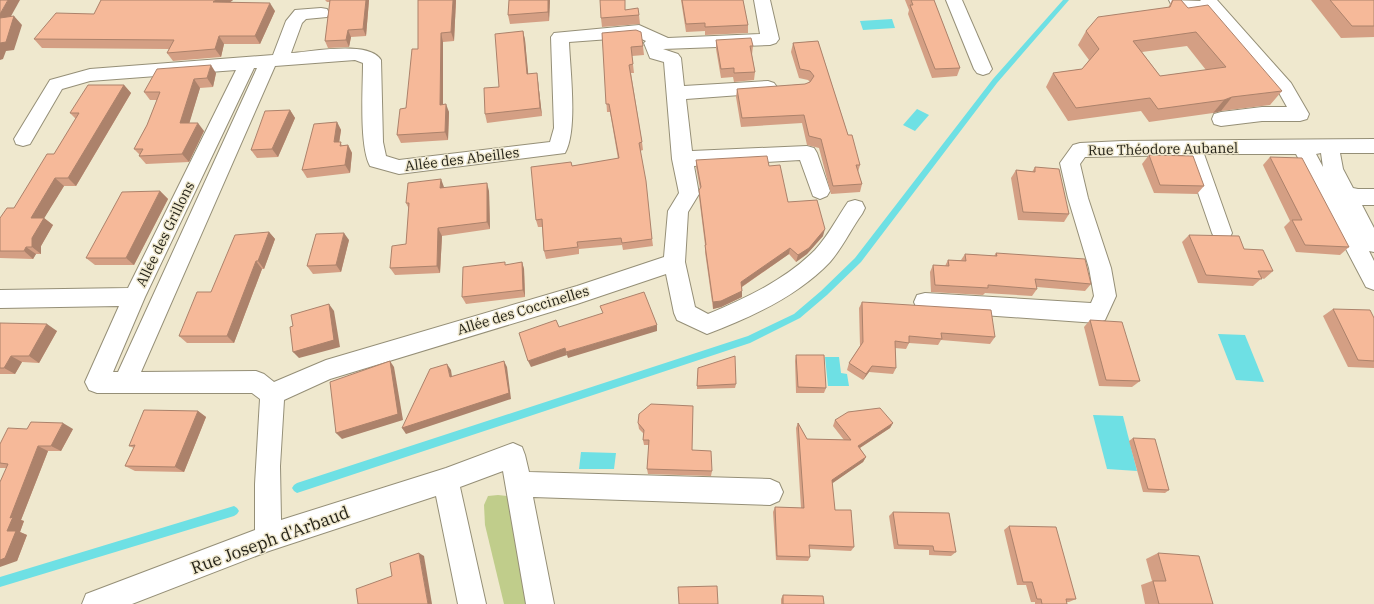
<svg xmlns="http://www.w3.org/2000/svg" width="1374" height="604" font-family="'IBM Plex Serif',serif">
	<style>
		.green { fill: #c0cd8b }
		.water { fill: #6ee0e4 }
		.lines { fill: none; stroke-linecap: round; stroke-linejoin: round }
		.stream { fill: #6ee0e4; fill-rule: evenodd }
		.minor-casing { stroke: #958f77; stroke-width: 2 }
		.minor { fill: #fff; fill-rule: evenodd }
		.wall { fill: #d49f84; fill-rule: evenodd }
		.shaded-wall { fill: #ac826b }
		.building { fill: #f6b999; stroke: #ac826b; fill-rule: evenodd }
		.labels { text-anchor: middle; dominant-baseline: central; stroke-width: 3; stroke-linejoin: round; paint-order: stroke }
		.street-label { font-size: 14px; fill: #252319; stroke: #efe8ce }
		.near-street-label { font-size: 17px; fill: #252319; stroke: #efe8ce }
	</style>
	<rect width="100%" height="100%" fill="#efe8ce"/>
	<path class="green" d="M 498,495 L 507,496 L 514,503 L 527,604 L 504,604 L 485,525 L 484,505 L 488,496 Z"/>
	<g class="water">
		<path d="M 892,19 L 895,28 L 863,30 L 860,21 Z"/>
		<path d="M 917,109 L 929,115 L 915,131 L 903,125 Z"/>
		<path d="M 1218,334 L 1245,335 L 1264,382 L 1236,380 Z"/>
		<path d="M 825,357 L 839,357 L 841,373 L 847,374 L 849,386 L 828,386 Z"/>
		<path d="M 1093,415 L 1123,416 L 1137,471 L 1107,469 Z"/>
		<path d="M 581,452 L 616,453 L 614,469 L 579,469 Z"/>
	</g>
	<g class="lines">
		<g class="stream">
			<path d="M 1063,0 L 1069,0 L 997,83 L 861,262 L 827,295 L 800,318 L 750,343 L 297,493 L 294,491 L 292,488 L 294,485 L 297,483 L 748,336 L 794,314 L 821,291 L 855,258 L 993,79 Z"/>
			<path d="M 234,506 L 237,508 L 239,511 L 237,514 L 234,516 L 0,587 L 0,577 Z"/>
		</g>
		<g class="minor-casing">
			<g id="minor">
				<path d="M 754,0 L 770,0 L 779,39 L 776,43 L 770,45 L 663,49 L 678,54 L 681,58 L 684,86 L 768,81 L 774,83 L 777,87 L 774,91 L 768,93 L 686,99 L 692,151 L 807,146 L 814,148 L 817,153 L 830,191 L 827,196 L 820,199 L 813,196 L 800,160 L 694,166 L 699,194 L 688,212 L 685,262 L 695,307 L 708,314 C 746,298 785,280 815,250 C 828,236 837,218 848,202 L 855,200 L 862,202 L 865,208 L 862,214 C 851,229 843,247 830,262 C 798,296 750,318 707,334 L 677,320 L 674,313 L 666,274 L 577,304 L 330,379 L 284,400 L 280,466 L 281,520 L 446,468 L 513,443 L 522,447 L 525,455 L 529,472 L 770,479 L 779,483 L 783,492 L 779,501 L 770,505 L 533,497 L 554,604 L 526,604 L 503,471 L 460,487 L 486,604 L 458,604 L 436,496 L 269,551 L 132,604 L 82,604 L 86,594 L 255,530 L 255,484 L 260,399 L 252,393 L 97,393 L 89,390 L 85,382 L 119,306 L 0,308 L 0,290 L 128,288 L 236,70 L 90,81 L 62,89 L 30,144 L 23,146 L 16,144 L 14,139 L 50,80 L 90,69 L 273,55 L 286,21 L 295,10 L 321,8 L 327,9 L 329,13 L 327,17 L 306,19 L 302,23 L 291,53 C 312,52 369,40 381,60 L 383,142 L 386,156 L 399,160 L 550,142 L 554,128 L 551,37 L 554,33 L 639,25 L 668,38 L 760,34 ZM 637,37 L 646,41 L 644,43 L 650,58 L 664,62 L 672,159 L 679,193 L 668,211 L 664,257 L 577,286 L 326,360 L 274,382 L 264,374 L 256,371 L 141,372 L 275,66 L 355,60 L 363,63 C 363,88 359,146 370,166 L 399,174 L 565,153 C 578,130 570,70 569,42 ZM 254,68 L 257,68 L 118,372 L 113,372 L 145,297 Z"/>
				<path d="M 946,0 L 962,0 L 992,69 L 989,73 L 983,75 L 977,73 L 974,69 Z"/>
				<path d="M 1169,0 L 1201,1 L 1200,0 L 1217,0 L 1291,83 L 1309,114 L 1307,119 L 1300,121 L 1262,121 L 1221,126 L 1214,124 L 1212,119 L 1214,114 L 1221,112 L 1262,107 L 1287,107 L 1278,91 L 1210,12 L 1174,10 Z"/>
				<path d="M 1374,139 L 1374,153 L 1340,153 L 1343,169 L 1353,188 L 1358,189 L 1374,189 L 1374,205 L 1362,205 L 1374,228 L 1374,252 L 1369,251 L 1374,261 L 1374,290 L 1366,287 L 1296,154 L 1204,154 L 1232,233 L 1229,239 L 1222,241 L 1215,239 L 1212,233 L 1185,155 L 1085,157 L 1080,164 L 1088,198 L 1111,268 L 1116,296 L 1105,320 L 1097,323 L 925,311 L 917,309 L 914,302 L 917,295 L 925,293 L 1091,303 L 1094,296 L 1089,268 L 1068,198 L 1060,163 L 1073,145 L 1080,143 L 1123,141 ZM 1321,153 L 1323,167 L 1316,154 Z"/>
			</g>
		</g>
		<use href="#minor" class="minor"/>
	</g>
	<g class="wall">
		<path d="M 101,0 L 233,0 L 230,2 L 275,11 L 260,44 L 224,44 L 221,57 L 173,61 L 167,53 L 169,49 L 42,48 L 34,39 L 94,14 Z"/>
		<path d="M 325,0 L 369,0 L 366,36 L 351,37 L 349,47 L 328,48 L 325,41 L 330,2 L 327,2 Z"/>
		<path d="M 456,0 L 454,41 L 443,42 L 443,104 L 449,112 L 448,140 L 401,143 L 397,135 L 406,108 L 418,49 Z"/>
		<path d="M 509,0 L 550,0 L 549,21 L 510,24 L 508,15 Z"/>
		<path d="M 681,0 L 743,0 L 748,25 L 748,33 L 705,35 L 705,31 L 686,32 Z"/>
		<path d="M 905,0 L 934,0 L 960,68 L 957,76 L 932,78 L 908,14 L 909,10 Z"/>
		<path d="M 1172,0 L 1181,0 L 1188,8 L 1282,91 L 1270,105 L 1221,111 L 1213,113 L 1149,122 L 1141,111 L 1068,121 L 1046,87 L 1053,73 L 1082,69 L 1089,60 L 1078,45 L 1086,31 L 1168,8 ZM 1187,46 L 1206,70 L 1160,76 L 1142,52 Z"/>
		<path d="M 1311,0 L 1374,0 L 1374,37 L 1341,38 Z"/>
		<path d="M 626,10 L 639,15 L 640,24 L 602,27 L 601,18 Z"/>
		<path d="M 523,31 L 525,40 L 528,74 L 538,81 L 542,116 L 487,123 L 485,114 L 499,87 Z"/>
		<path d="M 602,33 L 643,46 L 644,55 L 632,56 L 634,73 L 631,73 L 642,142 L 643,150 L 640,151 L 653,246 L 623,250 L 622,245 L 579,249 L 579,254 L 546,259 L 544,251 L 542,227 L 538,227 L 536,220 L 571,162 L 572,166 L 618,159 L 610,112 L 607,112 Z"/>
		<path d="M 716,40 L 753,46 L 752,55 L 755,72 L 754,80 L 734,82 L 733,77 L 721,78 L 716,49 Z"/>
		<path d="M 818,41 L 848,135 L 860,165 L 858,172 L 862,184 L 860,192 L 831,194 L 819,148 L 807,145 L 802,123 L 741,127 L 736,97 L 737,89 L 805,84 L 810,82 L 808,80 L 799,78 L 791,52 L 793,43 Z"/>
		<path d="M 216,73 L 213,87 L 200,88 L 189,123 L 204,131 L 189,162 L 146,164 L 139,156 L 140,155 L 134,149 L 147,125 L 157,100 L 150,100 L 144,92 Z"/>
		<path d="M 124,85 L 131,93 L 76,186 L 64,186 L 44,218 L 53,225 L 41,246 L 41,254 L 36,254 L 33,259 L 0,258 L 0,218 L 14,208 L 54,154 L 76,119 L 70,113 Z"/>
		<path d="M 290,110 L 295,118 L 278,157 L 257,158 L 251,150 Z"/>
		<path d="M 337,122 L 341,130 L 339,142 L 343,146 L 348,145 L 352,153 L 350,173 L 307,178 L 302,170 Z"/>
		<path d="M 1149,155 L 1204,186 L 1197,194 L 1154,193 L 1142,164 Z"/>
		<path d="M 1270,157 L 1349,247 L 1340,255 L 1296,252 L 1284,227 L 1290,221 L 1263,165 Z"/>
		<path d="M 696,160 L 769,166 L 788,202 L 823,236 L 807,254 L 796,262 L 789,254 L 742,287 L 742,297 L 721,307 L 713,309 L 705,252 L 705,245 L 699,197 L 699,190 L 700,189 L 696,167 Z"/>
		<path d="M 1035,167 L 1069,214 L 1064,222 L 1018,220 L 1011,178 L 1016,170 L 1032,172 Z"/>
		<path d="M 444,188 L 489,191 L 490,229 L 442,236 L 440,273 L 395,275 L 390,268 L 406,244 L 409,209 L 406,203 Z"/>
		<path d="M 160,191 L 168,199 L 134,265 L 95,265 L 86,258 Z"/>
		<path d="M 269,232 L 275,239 L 264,269 L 262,269 L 234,343 L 187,343 L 179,336 Z"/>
		<path d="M 1189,235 L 1244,249 L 1273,271 L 1264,279 L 1262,278 L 1253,286 L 1198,283 L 1182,242 Z"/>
		<path d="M 349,240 L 341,272 L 313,274 L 307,266 Z"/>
		<path d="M 996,253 L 1091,284 L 1085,291 L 1037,287 L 1037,289 L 1032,296 L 985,293 L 983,295 L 931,292 L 930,272 L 933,265 L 945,266 L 948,260 L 961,260 L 965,254 L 994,256 Z"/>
		<path d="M 522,262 L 524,269 L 525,297 L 466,304 L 462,297 Z"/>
		<path d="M 862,302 L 995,337 L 990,344 L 941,340 L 938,345 L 909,343 L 906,349 L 895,348 L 896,368 L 893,374 L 869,372 L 863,380 L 847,370 L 849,363 L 860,346 L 859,308 Z"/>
		<path d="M 1333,309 L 1374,318 L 1374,368 L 1348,367 L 1323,316 Z"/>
		<path d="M 1090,320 L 1140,381 L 1132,387 L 1099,386 L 1084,327 Z"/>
		<path d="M 0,323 L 57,331 L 39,363 L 22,362 L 15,374 L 0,374 Z"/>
		<path d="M 796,355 L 826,388 L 824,393 L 796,393 L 795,361 Z"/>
		<path d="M 698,368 L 736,384 L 735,388 L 697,389 Z"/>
		<path d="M 198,411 L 206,417 L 184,472 L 135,471 L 125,466 L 134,448 L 129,446 Z"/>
		<path d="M 835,420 L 893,423 L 890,428 L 860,448 L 866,457 L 863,462 L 832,483 L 835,510 L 854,547 L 851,551 L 810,549 L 810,557 L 808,561 L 776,560 L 773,512 L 775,507 L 801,508 L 796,428 L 798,423 L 807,439 L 844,440 L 833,426 Z"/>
		<path d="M 638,423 L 692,450 L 712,471 L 711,476 L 648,474 L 647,469 L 649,445 L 644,445 L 643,440 L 644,434 L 639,429 Z"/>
		<path d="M 73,429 L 61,451 L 48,451 L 21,520 L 24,521 L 20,532 L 27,535 L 17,561 L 6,468 L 0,468 L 0,444 Z"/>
		<path d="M 1133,438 L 1169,490 L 1165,493 L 1143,492 L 1129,441 Z"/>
		<path d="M 893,512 L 956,552 L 951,556 L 929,555 L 929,550 L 894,549 L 889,516 Z"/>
		<path d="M 1009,526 L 1076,599 L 1069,602 L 1066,602 L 1067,604 L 1035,604 L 1035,602 L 1031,602 L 1026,585 L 1017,585 L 1004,530 Z"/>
		<path d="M 1158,553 L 1213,604 L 1145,604 L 1141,585 L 1152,581 L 1146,559 Z"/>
		<path d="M 783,595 L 824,604 L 781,604 L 781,599 Z"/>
	</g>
	<g class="shaded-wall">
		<path d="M 8,0 L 20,0 L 5,27 L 0,22 L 0,14 Z"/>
		<path d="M 216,0 L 233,0 L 219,11 L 213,2 Z"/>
		<path d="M 366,0 L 369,0 L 366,36 L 363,29 Z"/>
		<path d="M 453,0 L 456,0 L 454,41 L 451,32 Z"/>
		<path d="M 548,0 L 550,0 L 549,21 L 548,12 Z"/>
		<path d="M 270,3 L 275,11 L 260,44 L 255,36 Z"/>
		<path d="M 14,16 L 22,25 L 14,50 L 6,51 L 3,59 L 0,60 L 0,43 Z"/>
		<path d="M 348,30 L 351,37 L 349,47 L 346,40 Z"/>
		<path d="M 523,31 L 525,40 L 529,82 L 527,74 Z"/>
		<path d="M 441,33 L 443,42 L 443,113 L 440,105 Z"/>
		<path d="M 219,36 L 224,44 L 221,57 L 215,49 Z"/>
		<path d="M 211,65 L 216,73 L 213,87 L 207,78 Z"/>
		<path d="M 537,73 L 538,81 L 542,116 L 540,108 Z"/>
		<path d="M 194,79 L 200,88 L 187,131 L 180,123 Z"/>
		<path d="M 124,85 L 131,93 L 76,186 L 68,178 Z"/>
		<path d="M 1232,97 L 1221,111 L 1213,113 L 1224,100 Z"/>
		<path d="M 446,104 L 449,112 L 448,140 L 445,132 Z"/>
		<path d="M 290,110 L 295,118 L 278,157 L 272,149 Z"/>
		<path d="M 337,122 L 341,130 L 338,150 L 334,142 Z"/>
		<path d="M 198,123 L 204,131 L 189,162 L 182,154 Z"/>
		<path d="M 348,145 L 352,153 L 350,173 L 345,165 Z"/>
		<path d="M 55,178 L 64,186 L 40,225 L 31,218 Z"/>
		<path d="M 441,179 L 444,187 L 444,196 L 440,188 Z"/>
		<path d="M 487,183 L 489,191 L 490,229 L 487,222 Z"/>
		<path d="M 160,191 L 168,199 L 134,265 L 126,258 Z"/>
		<path d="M 44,218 L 53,225 L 41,246 L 41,254 L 32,247 L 32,238 Z"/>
		<path d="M 438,228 L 442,236 L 440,273 L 437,266 Z"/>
		<path d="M 825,229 L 823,236 L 807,254 L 796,262 L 798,255 Z"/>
		<path d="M 269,232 L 275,239 L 264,269 L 258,261 Z"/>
		<path d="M 344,233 L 349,240 L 341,272 L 336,265 Z"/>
		<path d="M 26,247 L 36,254 L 33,259 L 24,251 Z"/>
		<path d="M 790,248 L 789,254 L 740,288 L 741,282 Z"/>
		<path d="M 256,261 L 262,269 L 234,343 L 227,336 Z"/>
		<path d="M 522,262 L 524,269 L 525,297 L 523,290 Z"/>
		<path d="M 742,291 L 742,297 L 721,307 L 713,309 L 713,302 Z"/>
		<path d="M 329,304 L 334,311 L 340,347 L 299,358 L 293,352 Z"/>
		<path d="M 47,324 L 57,331 L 39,363 L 29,356 Z"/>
		<path d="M 657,325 L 657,331 L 568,358 L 566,352 Z"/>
		<path d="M 565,348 L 567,355 L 531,367 L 528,361 Z"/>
		<path d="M 11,356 L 22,362 L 15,374 L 4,368 Z"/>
		<path d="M 390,361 L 394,367 L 403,420 L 342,439 L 336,433 Z"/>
		<path d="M 504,361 L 507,367 L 511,399 L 406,434 L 402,428 Z"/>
		<path d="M 447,364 L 451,370 L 453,383 L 450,377 Z"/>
		<path d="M 872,366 L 869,372 L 863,380 L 866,374 Z"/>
		<path d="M 198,411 L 206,417 L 184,472 L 175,467 Z"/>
		<path d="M 63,423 L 73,429 L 61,451 L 51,446 Z"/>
		<path d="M 893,423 L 890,428 L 855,451 L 858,446 Z"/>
		<path d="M 38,446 L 48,451 L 21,520 L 24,521 L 20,532 L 27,535 L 17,561 L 0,567 L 0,560 L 7,531 L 10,518 Z"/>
		<path d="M 866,457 L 863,462 L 830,485 L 832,480 Z"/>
		<path d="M 419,553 L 424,556 L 432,604 L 428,604 Z"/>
	</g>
	<g class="building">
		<path d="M 0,0 L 8,0 L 0,14 Z"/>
		<path d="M 101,0 L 216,0 L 213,2 L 270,3 L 255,36 L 219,36 L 215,49 L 167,53 L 174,40 L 34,39 L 56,13 L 94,14 Z"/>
		<path d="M 330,0 L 366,0 L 363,29 L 348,30 L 346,40 L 325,41 Z"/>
		<path d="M 418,0 L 453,0 L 451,32 L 441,33 L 440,105 L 446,104 L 445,132 L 397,135 L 400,109 L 406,108 L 412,49 L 418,49 Z"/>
		<path d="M 509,0 L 548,0 L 548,12 L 508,15 Z"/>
		<path d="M 600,0 L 625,0 L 625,10 L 638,8 L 639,15 L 601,18 Z"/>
		<path d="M 682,0 L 743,0 L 748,25 L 705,27 L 705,23 L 686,24 Z"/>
		<path d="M 911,0 L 934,0 L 960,68 L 935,69 L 910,5 L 913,5 Z"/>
		<path d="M 1173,0 L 1181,0 L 1188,8 L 1208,5 L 1282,91 L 1232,97 L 1224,100 L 1158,109 L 1150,98 L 1076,108 L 1053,73 L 1082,69 L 1099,49 L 1086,31 L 1098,17 L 1170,7 ZM 1196,32 L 1226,67 L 1160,76 L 1133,41 Z"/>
		<path d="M 1330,0 L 1374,0 L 1374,26 L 1352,26 Z"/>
		<path d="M 14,16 L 6,42 L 0,43 L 0,18 Z"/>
		<path d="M 636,30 L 641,32 L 643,46 L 631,47 L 633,64 L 629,65 L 642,142 L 639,143 L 646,181 L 652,239 L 622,243 L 621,238 L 577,242 L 578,247 L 544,251 L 542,219 L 536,220 L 531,167 L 571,162 L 572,166 L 619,158 L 609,104 L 606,104 L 602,33 Z"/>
		<path d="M 523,31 L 527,74 L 537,73 L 540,108 L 485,114 L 484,88 L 499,87 L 495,34 Z"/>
		<path d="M 751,38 L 753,46 L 750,46 L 755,72 L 734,73 L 734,68 L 721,69 L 716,40 Z"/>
		<path d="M 818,41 L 848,135 L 852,135 L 860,165 L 856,165 L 862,184 L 833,186 L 821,139 L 809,136 L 804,115 L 742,118 L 737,89 L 805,84 L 810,82 L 814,76 L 810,71 L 800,69 L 793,43 Z"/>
		<path d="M 211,65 L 207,78 L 194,79 L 180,123 L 198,123 L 182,154 L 139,156 L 143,149 L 134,149 L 147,125 L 160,92 L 144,92 L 157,69 Z"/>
		<path d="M 88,85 L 124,85 L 68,178 L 55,178 L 31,218 L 44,218 L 32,238 L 32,247 L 26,247 L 24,251 L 0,251 L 0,218 L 7,208 L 14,208 L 47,154 L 54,154 L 79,113 L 70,113 Z"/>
		<path d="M 290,110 L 272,149 L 251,150 L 265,111 Z"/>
		<path d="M 337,122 L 334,142 L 341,142 L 340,146 L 348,145 L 345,165 L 302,170 L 314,124 Z"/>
		<path d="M 1149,155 L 1193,156 L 1204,186 L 1160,185 Z"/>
		<path d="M 767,156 L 769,166 L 780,165 L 788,202 L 817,200 L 825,229 L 809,248 L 798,255 L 790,248 L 741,282 L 742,291 L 721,301 L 713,302 L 705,245 L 706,245 L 699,190 L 701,187 L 696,160 Z"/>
		<path d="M 1270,157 L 1302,158 L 1349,247 L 1305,245 L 1292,220 L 1302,220 Z"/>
		<path d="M 1035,167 L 1059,169 L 1069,214 L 1023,212 L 1016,170 L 1035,172 Z"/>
		<path d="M 441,179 L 440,188 L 487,183 L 487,222 L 438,228 L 437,266 L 390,268 L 392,246 L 406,244 L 409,203 L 406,203 L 408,183 Z"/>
		<path d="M 160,191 L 126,258 L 86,258 L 122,192 Z"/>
		<path d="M 269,232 L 258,261 L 256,261 L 227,336 L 179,336 L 197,292 L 211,292 L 235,235 Z"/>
		<path d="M 344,233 L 336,265 L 307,266 L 316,234 Z"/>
		<path d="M 1189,235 L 1239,236 L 1244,249 L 1263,250 L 1273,271 L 1258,271 L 1262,279 L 1206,275 Z"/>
		<path d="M 996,253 L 1085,259 L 1091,284 L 1035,279 L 1037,289 L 988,285 L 988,288 L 935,285 L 933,265 L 949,266 L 948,260 L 966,261 L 965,254 L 997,256 Z"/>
		<path d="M 505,262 L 505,265 L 522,262 L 523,290 L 462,297 L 463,267 Z"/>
		<path d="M 644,292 L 657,325 L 566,352 L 565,348 L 528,361 L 519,333 L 556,320 L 559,327 L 603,313 L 600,306 Z"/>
		<path d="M 862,302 L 991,310 L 995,337 L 941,333 L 942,339 L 909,336 L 909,343 L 895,341 L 896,368 L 872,366 L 866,374 L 849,363 L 863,342 Z"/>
		<path d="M 329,304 L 334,340 L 293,352 L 290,327 L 293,326 L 291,315 Z"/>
		<path d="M 1333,309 L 1370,310 L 1374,318 L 1374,361 L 1358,360 Z"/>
		<path d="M 1090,320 L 1122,322 L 1140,381 L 1106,380 Z"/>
		<path d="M 0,323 L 47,324 L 29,356 L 11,356 L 4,368 L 0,368 Z"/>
		<path d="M 796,355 L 824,355 L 826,388 L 798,387 Z"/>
		<path d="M 735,356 L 736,384 L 697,386 L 698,368 Z"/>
		<path d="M 390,361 L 398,414 L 336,433 L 330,382 Z"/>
		<path d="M 504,361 L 509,393 L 402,428 L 430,369 L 447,364 L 450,377 Z"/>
		<path d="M 651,404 L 693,406 L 692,450 L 711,451 L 712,471 L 647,469 L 649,440 L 643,440 L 644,430 L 638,423 L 639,414 Z"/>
		<path d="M 880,408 L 893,423 L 858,446 L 866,457 L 832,480 L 835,510 L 851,510 L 854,547 L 809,545 L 810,557 L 777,556 L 775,507 L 804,508 L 798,423 L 807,439 L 851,440 L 835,420 L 848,412 Z"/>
		<path d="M 144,410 L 198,411 L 175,467 L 125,466 L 135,445 L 129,446 Z"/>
		<path d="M 31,422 L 63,423 L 51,446 L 38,446 L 10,518 L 13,517 L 7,531 L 16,531 L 5,558 L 0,560 L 0,482 L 8,464 L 0,463 L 0,444 L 8,428 L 27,429 Z"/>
		<path d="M 1133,438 L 1155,439 L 1169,490 L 1148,489 Z"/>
		<path d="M 893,512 L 949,513 L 956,552 L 934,551 L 933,546 L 898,545 Z"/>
		<path d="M 1009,526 L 1056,527 L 1076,599 L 1066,599 L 1067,604 L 1042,604 L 1041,599 L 1037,599 L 1032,582 L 1023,582 Z"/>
		<path d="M 419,553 L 428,604 L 358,604 L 356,589 L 392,576 L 390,563 Z"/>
		<path d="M 1158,553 L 1199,556 L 1213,604 L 1159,604 L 1153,581 L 1166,581 Z"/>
		<path d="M 717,586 L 718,604 L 679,604 L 678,587 Z"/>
		<path d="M 783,595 L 823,596 L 824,604 L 783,604 Z"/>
	</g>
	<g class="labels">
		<g class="street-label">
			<text transform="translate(1163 149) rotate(-1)">Rue Théodore Aubanel</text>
			<text transform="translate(462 159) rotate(-7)">Allée des Abeilles</text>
			<text transform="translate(165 234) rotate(-64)">Allée des Grillons</text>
			<text transform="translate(523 310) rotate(-17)">Allée des Coccinelles</text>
		</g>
		<g class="near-street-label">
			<text transform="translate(270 540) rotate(-20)">Rue Joseph d'Arbaud</text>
		</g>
	</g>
</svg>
